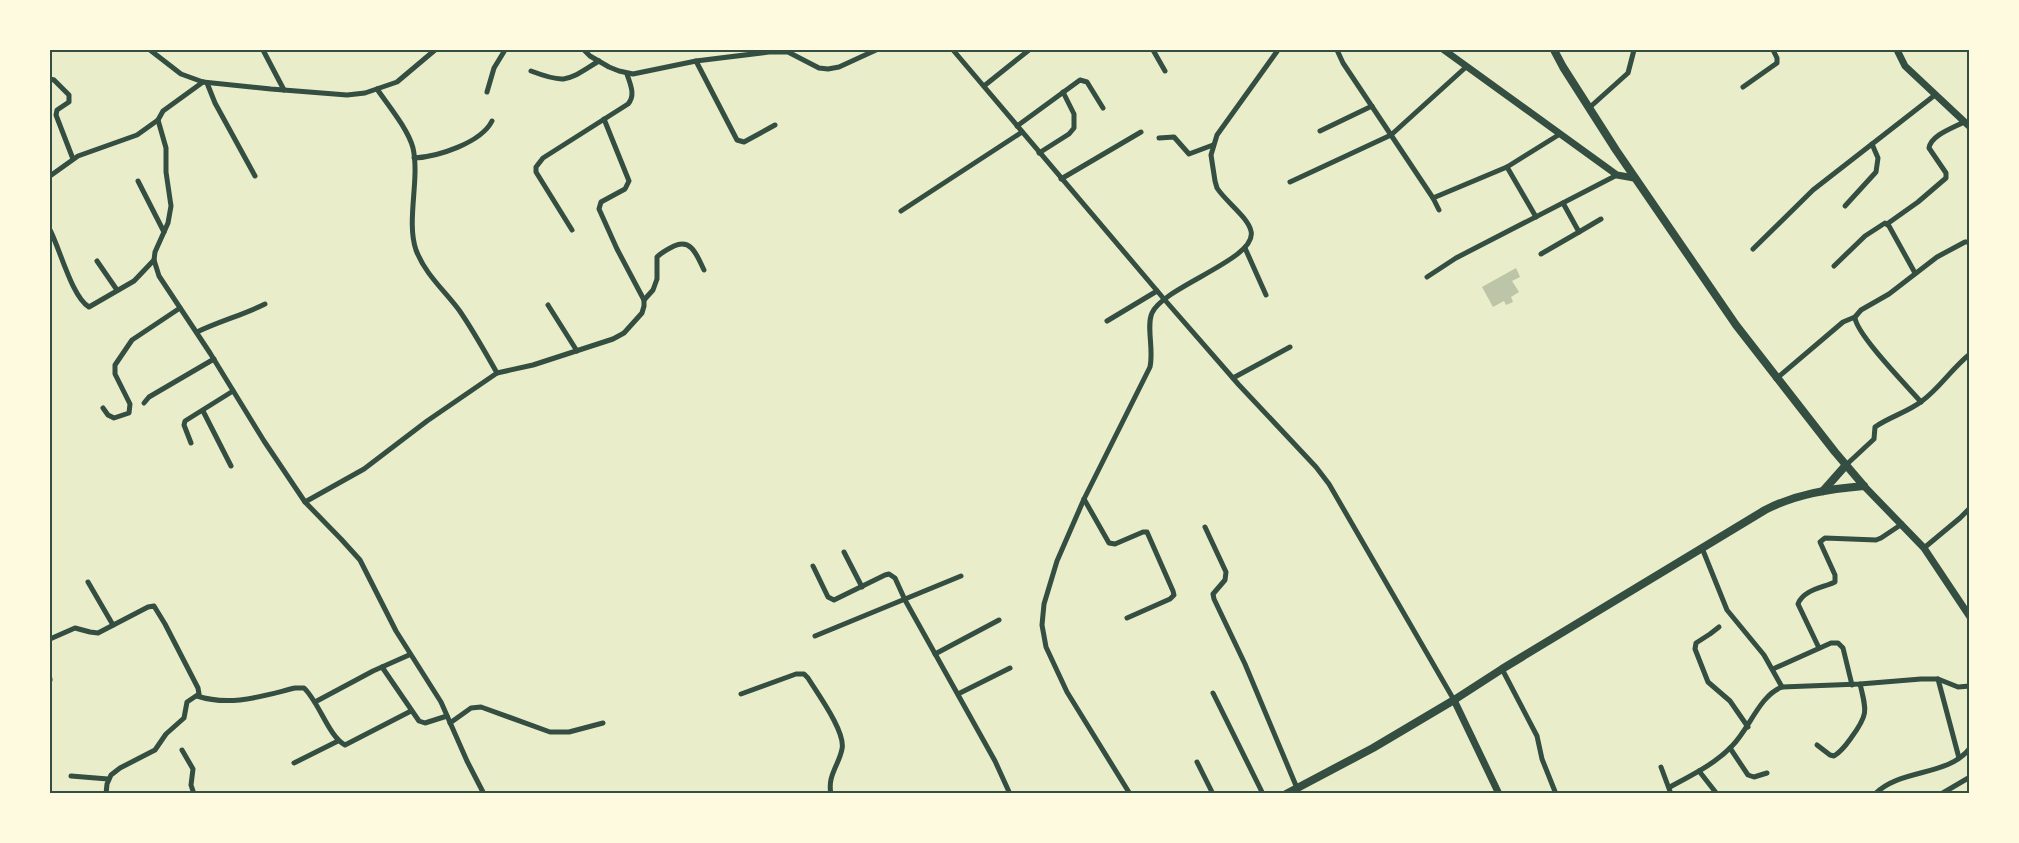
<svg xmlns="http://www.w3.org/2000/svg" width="2019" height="843" font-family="'PT Sans Narrow',sans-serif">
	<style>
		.building { fill: #bcc5a7 }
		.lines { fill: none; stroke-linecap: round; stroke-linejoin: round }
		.minor { stroke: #344e41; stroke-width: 5 }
		.tertiary { stroke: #344e41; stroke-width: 7 }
		.trunk { stroke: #344e41; stroke-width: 8 }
		.neatline { fill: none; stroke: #344e41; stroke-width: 2 }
	</style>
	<rect width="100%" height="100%" fill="#e9edc9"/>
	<path class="building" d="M 1516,268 L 1520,277 L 1512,281 L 1519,292 L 1511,297 L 1513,302 L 1506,305 L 1504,301 L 1493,307 L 1482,287 Z"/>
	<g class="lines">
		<g class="minor">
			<path d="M 150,50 L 181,74 L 203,82 L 271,89 L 347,95 L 365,93 L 397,82 L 435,50"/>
			<path d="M 263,50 L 284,90"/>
			<path d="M 584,50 L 590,56 L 609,67 L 619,71 L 633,74 L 696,61 L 769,52 L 788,52 L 819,68 L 828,69 L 839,67 L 876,50"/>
			<path d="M 953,50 L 1164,299 L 1239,385 L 1316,467 L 1329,484 L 1454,700"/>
			<path d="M 1153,50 L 1165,71"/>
			<path d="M 1337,50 L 1343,63 L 1433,198"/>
			<path d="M 696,61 L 737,140 L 744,142 L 775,125"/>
			<path d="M 531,71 C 568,85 567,80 599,61"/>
			<path d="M 50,79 L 54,80 L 69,95 L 69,102 L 57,110 L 56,115 L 73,159"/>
			<path d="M 203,82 L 163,111 L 158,120 L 166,148 L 166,172 L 171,206 L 168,223 L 155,252 L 154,260 L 159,276 L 210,353 L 264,441 L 305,502 L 341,539 L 360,560 L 396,631 L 441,702 L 467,761 L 484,794"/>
			<path d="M 207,83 L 215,103 L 255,176"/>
			<path d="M 984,86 L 1029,50"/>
			<path d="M 1743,87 L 1777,63 L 1777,58 L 1773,50"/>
			<path d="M 377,89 C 388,105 408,129 413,148 C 420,179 406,221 416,250 C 425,274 444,290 459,310 C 473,330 485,352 497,373"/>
			<path d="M 487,92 L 494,68 L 505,50"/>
			<path d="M 1589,108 L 1628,73 L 1634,50"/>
			<path d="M 1017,126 L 1080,80 L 1087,82 L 1103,108"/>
			<path d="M 1320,131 L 1372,106"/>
			<path d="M 1159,138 L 1174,137 L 1189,154 L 1213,145"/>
			<path d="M 1039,153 L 1069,134 L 1074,128 L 1074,114 L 1063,92"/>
			<path d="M 414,158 C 437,157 481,143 492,121"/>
			<path d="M 1507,167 L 1536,217"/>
			<path d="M 50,176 L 78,156 L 137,135 L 158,120"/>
			<path d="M 1061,179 L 1141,132"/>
			<path d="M 138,181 L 164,232"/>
			<path d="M 1290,182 L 1391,135 L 1466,67"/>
			<path d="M 1845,206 L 1876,172 L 1878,158 L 1872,144"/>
			<path d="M 1439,210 L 1433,198 L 1507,167 L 1560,134"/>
			<path d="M 901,211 L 1022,132"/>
			<path d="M 1887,224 L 1918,202 L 1946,178 L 1946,173 L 1929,148 C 1931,135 1953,128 1964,122"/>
			<path d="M 50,230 C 60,249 72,297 89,307 L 134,281 L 154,260"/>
			<path d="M 572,230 L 536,172 L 536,167 L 543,158 L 628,104 C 636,95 630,84 627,74"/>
			<path d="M 1579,232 L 1601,219"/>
			<path d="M 1245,248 L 1266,295"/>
			<path d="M 1753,249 L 1813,190 L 1935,95"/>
			<path d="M 1541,254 L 1579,232 L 1563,203"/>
			<path d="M 97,261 L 117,290"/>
			<path d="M 1834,266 L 1865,236 L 1885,223 L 1889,226 L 1915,273"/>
			<path d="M 1427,277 L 1456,258 L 1617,175"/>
			<path d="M 644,300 L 653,290 L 657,279 L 657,257 C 662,252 668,249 674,246 C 692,238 697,256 704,270"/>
			<path d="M 548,305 L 577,351"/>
			<path d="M 1107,321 L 1157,291"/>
			<path d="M 197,332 C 220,321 243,315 265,304"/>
			<path d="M 1233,378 L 1290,347"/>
			<path d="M 1776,379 L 1843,322 L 1855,317"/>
			<path d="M 1921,402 C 1908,387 1855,333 1855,317 L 1861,310 L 1889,294 L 1937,257 L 1965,242 L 1970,242"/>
			<path d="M 144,403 L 149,397 L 214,359"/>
			<path d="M 103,408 L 108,415 L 114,418 L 129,413 L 130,404 L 115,374 L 115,365 L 132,340 L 180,308"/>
			<path d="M 203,411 L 231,466"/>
			<path d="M 191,443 L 184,425 L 185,421 L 233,391"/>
			<path d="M 1846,465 L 1874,439 L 1875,427 C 1889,417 1908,412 1922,401 C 1940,388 1952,368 1970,354"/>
			<path d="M 1084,499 L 1109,543 L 1115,544 L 1143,532 L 1147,532 L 1173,591 L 1174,595 L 1170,599 L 1127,618"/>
			<path d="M 305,502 L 364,469 L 427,421 L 497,373 L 533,365 L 613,339 L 624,333 L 642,313 L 644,306 L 644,300 L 617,249 L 599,209 L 601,202 L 625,189 L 629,181 L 604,119"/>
			<path d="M 1205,527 L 1226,572 L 1225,580 L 1213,594 L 1214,599 L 1245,664 L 1297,788"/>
			<path d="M 1702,548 L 1727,610 L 1764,655 L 1782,687"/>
			<path d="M 1924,548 L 1960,518 L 1970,508"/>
			<path d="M 844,552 L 862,587"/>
			<path d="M 813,566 L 828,597 L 834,600 L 885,575 L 889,574 L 895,578 L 905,600 L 995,761 L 1010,794"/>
			<path d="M 88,582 L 113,625"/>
			<path d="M 1719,627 L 1710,634 L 1696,643 L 1695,649 L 1708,682 L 1730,701 L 1748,727"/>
			<path d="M 815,636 L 961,576"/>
			<path d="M 50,639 L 75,628 L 90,632 L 98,633 L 148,607 L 154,606 L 165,624 L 198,688 L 199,694 L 187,702 L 184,718 L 166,734 L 155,750 L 120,768 L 111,775 L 107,784 L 106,794"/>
			<path d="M 1819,648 L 1798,604 C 1803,590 1822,588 1835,582 L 1835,575 L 1820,542 L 1825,538 L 1876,540 L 1881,538 L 1902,524"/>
			<path d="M 935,654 L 999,620"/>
			<path d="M 382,667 L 419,721 L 425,723 L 447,716"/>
			<path d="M 1502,669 L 1537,736 L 1542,759 L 1556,794"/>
			<path d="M 1773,669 L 1831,643 L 1838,643 L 1843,648 L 1852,685"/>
			<path d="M 50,679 L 50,680"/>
			<path d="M 1938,679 L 1959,758"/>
			<path d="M 1213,693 L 1263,794"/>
			<path d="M 741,694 L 796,674 L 804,674 L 808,678 C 817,693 846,732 842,749 C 839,765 827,776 831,794"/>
			<path d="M 958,694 L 1010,668"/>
			<path d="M 197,696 C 231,707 262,696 295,688 L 304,688 C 319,702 329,737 345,745 L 411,711"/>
			<path d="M 315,702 L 373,671 L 409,655"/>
			<path d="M 450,723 L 471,708 L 481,707 L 550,732 L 569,732 L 603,723"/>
			<path d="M 1817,745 L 1830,755 L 1834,756 C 1842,751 1846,745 1851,738 C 1868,715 1867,712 1860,684"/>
			<path d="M 1730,748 L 1748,775 L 1754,777 L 1767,773"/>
			<path d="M 182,750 L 193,769 L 191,785 L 194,794"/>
			<path d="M 1197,762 L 1213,794"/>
			<path d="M 294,763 L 338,741"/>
			<path d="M 1661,767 L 1671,794"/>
			<path d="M 1699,771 L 1717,794"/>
			<path d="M 71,776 L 108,779"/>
			<path d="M 1670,787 C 1692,775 1715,764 1732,746 C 1750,728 1759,696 1782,687 L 1860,684 L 1921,679 L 1938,679 L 1958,687 L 1970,686"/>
			<path d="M 1130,794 L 1067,692 L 1046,647 L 1042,625 L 1044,604 L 1057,561 L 1084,499 L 1150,367 C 1154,349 1146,326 1152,313 C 1164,286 1258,259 1251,231 C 1248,217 1226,202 1217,188 L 1215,181 L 1211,155 L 1217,135 L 1278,50"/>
			<path d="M 1875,794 C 1901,768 1948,777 1970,748"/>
			<path d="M 1941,794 L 1970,777"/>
		</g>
		<g class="tertiary">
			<path d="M 1444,50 L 1617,175 L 1634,178"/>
			<path d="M 1897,50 L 1905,66 L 1970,127"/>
			<path d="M 1864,486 L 1924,548 L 1970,617"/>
			<path d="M 1454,700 L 1499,794"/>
		</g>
		<g class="trunk">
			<path d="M 1554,50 L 1563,67 L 1616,150 L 1736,325 L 1835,452 L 1864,486"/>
			<path d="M 1823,491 L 1846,465"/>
			<path d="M 1286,794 L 1373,748 L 1454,700 L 1502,669 L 1765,510 C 1796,494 1829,489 1864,486"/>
		</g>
	</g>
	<rect width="2019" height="843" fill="none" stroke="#fefae0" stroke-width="102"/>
	<rect x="51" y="51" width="1917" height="741" class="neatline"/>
</svg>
